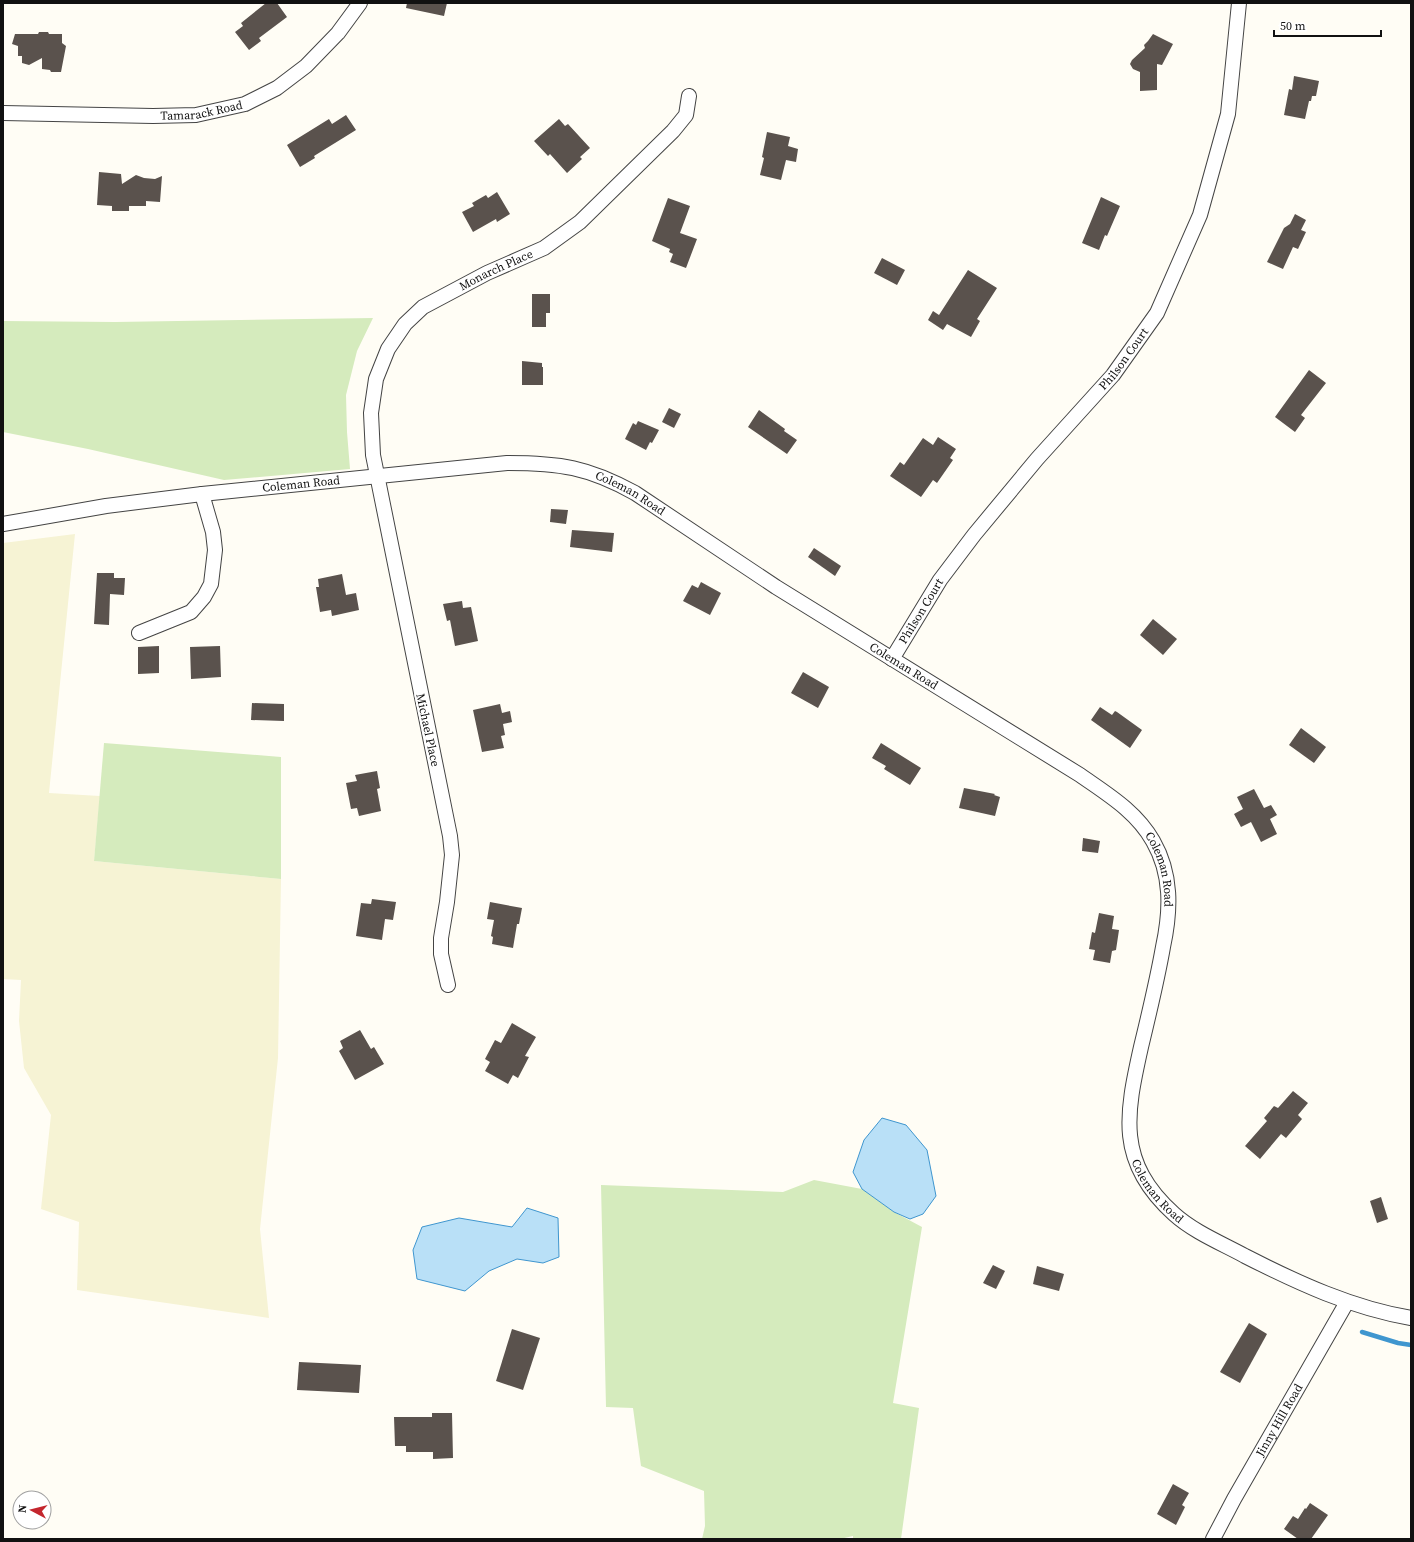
<svg xmlns="http://www.w3.org/2000/svg" width="1414" height="1542" font-family="'Source Serif 4',serif">
	<style>
		.farmland { fill: #f6f3d4 }
		.green { fill: #d5ebbd }
		.water { fill: #b9e0f7; stroke: #3f96cf }
		.lines { fill: none; stroke-linecap: round; stroke-linejoin: round }
		.stream { stroke: #3f96cf; stroke-width: 4.5 }
		.building { fill: #5a524d }
		.minor-casing { stroke: #444; stroke-width: 16 }
		.minor { stroke: #fff; stroke-width: 14 }
		.labels { text-anchor: middle; dominant-baseline: central; stroke-width: 4; stroke-linejoin: round; paint-order: stroke }
		.street-label { font-size: 12px; fill: #111; stroke: #fff }
	</style>
	<rect width="100%" height="100%" fill="#fffdf5"/>
	<path class="farmland" d="M 75,534 L 49,793 L 100,796 L 94,861 L 281,879 L 278,1058 L 260,1229 L 269,1318 L 77,1290 L 79,1222 L 41,1209 L 51,1115 L 24,1068 L 19,1021 L 21,980 L 3,979 L 3,543 Z"/>
	<g class="green">
		<path d="M 373,318 L 357,351 L 346,395 L 347,432 L 350,469 L 224,480 L 88,449 L 3,432 L 3,321 L 115,322 Z"/>
		<path d="M 104,743 L 281,757 L 281,879 L 94,861 Z"/>
		<path d="M 814,1180 L 862,1189 L 894,1212 L 922,1227 L 893,1403 L 919,1408 L 901,1539 L 853,1539 L 853,1536 L 840,1539 L 702,1539 L 705,1526 L 704,1491 L 641,1466 L 633,1408 L 606,1407 L 601,1185 L 783,1192 Z"/>
	</g>
	<g class="water">
		<path d="M 882,1118 L 906,1125 L 927,1150 L 936,1196 L 923,1214 L 910,1219 L 894,1212 L 862,1189 L 853,1172 L 864,1140 Z"/>
		<path d="M 527,1208 L 558,1218 L 559,1257 L 543,1263 L 517,1259 L 489,1271 L 465,1291 L 417,1279 L 413,1250 L 422,1227 L 459,1218 L 512,1227 Z"/>
	</g>
	<g class="lines">
		<path class="stream" d="M 1362,1332 L 1398,1343 L 1411,1345"/>
	</g>
	<g class="building">
		<path d="M 266,3 L 277,3 L 287,17 L 259,38 L 261,41 L 249,50 L 235,32 L 243,26 L 241,23 Z"/>
		<path d="M 407,3 L 447,3 L 444,16 L 406,8 Z"/>
		<path d="M 39,32 L 48,32 L 49,34 L 62,34 L 62,43 L 66,46 L 61,72 L 51,72 L 50,70 L 42,69 L 42,58 L 29,65 L 22,63 L 22,56 L 18,56 L 18,46 L 12,44 L 15,34 L 38,34 Z"/>
		<path d="M 1153,34 L 1173,44 L 1162,65 L 1157,64 L 1157,90 L 1140,91 L 1140,72 L 1133,69 L 1130,64 L 1132,60 L 1145,48 L 1144,45 L 1148,41 Z"/>
		<path d="M 1294,76 L 1319,81 L 1316,96 L 1312,96 L 1311,101 L 1309,101 L 1305,119 L 1284,115 L 1289,89 L 1292,90 Z"/>
		<path d="M 346,115 L 356,130 L 314,156 L 315,158 L 300,167 L 287,145 L 329,119 L 332,124 Z"/>
		<path d="M 559,119 L 565,126 L 568,124 L 590,148 L 580,157 L 582,159 L 567,173 L 550,154 L 548,156 L 534,141 Z"/>
		<path d="M 767,132 L 790,137 L 788,146 L 798,149 L 796,162 L 786,160 L 781,180 L 760,175 L 764,158 L 762,157 Z"/>
		<path d="M 99,172 L 121,174 L 122,184 L 136,175 L 144,178 L 155,179 L 162,176 L 160,202 L 146,201 L 146,206 L 129,206 L 129,211 L 112,211 L 112,206 L 97,205 Z"/>
		<path d="M 497,192 L 510,214 L 497,222 L 496,219 L 473,232 L 462,212 L 474,206 L 472,203 L 486,195 L 488,198 Z"/>
		<path d="M 1101,197 L 1120,206 L 1107,236 L 1105,235 L 1099,250 L 1082,243 Z"/>
		<path d="M 668,198 L 690,206 L 680,233 L 697,239 L 686,268 L 670,262 L 673,254 L 669,252 L 670,249 L 652,241 Z"/>
		<path d="M 1295,214 L 1306,220 L 1301,230 L 1306,232 L 1298,249 L 1293,247 L 1283,269 L 1267,262 L 1284,228 L 1290,224 Z"/>
		<path d="M 882,258 L 905,270 L 897,285 L 874,273 Z"/>
		<path d="M 968,270 L 997,288 L 977,319 L 980,321 L 971,337 L 947,324 L 943,330 L 928,320 L 933,311 L 939,315 Z"/>
		<path d="M 532,294 L 550,294 L 550,313 L 546,313 L 546,327 L 532,327 Z"/>
		<path d="M 522,361 L 542,363 L 542,367 L 543,367 L 543,385 L 522,385 Z"/>
		<path d="M 1309,370 L 1326,383 L 1301,415 L 1305,418 L 1295,432 L 1275,417 Z"/>
		<path d="M 669,408 L 681,414 L 674,428 L 662,422 Z"/>
		<path d="M 759,410 L 785,429 L 784,431 L 797,440 L 787,454 L 748,427 Z"/>
		<path d="M 638,421 L 659,430 L 652,443 L 650,442 L 646,450 L 625,439 L 633,423 L 636,425 Z"/>
		<path d="M 938,437 L 956,449 L 950,458 L 953,460 L 937,483 L 933,480 L 921,497 L 890,476 L 900,462 L 904,465 L 923,438 L 933,445 Z"/>
		<path d="M 551,509 L 568,510 L 566,524 L 550,522 Z"/>
		<path d="M 572,530 L 614,533 L 612,552 L 570,547 Z"/>
		<path d="M 814,548 L 841,566 L 835,576 L 808,557 Z"/>
		<path d="M 97,573 L 114,573 L 114,578 L 125,578 L 124,595 L 110,594 L 109,625 L 94,624 Z"/>
		<path d="M 342,574 L 346,595 L 356,593 L 359,610 L 332,616 L 331,610 L 320,612 L 316,587 L 319,587 L 318,579 Z"/>
		<path d="M 701,582 L 721,593 L 710,615 L 683,601 L 692,585 L 698,588 Z"/>
		<path d="M 462,601 L 463,608 L 471,607 L 478,641 L 455,646 L 450,620 L 447,621 L 443,604 Z"/>
		<path d="M 1153,619 L 1177,639 L 1163,655 L 1140,635 Z"/>
		<path d="M 159,646 L 159,673 L 138,674 L 138,647 Z"/>
		<path d="M 220,646 L 221,677 L 191,679 L 190,647 Z"/>
		<path d="M 803,672 L 829,687 L 818,708 L 791,693 Z"/>
		<path d="M 252,703 L 284,704 L 284,721 L 251,720 Z"/>
		<path d="M 500,704 L 502,713 L 510,711 L 512,722 L 503,724 L 505,735 L 501,736 L 504,748 L 482,752 L 473,710 Z"/>
		<path d="M 1100,707 L 1112,715 L 1115,711 L 1117,712 L 1142,730 L 1130,748 L 1091,720 Z"/>
		<path d="M 1301,728 L 1326,747 L 1314,763 L 1289,745 Z"/>
		<path d="M 881,743 L 921,768 L 910,785 L 884,769 L 886,766 L 872,758 Z"/>
		<path d="M 377,771 L 380,788 L 377,789 L 381,811 L 359,816 L 357,808 L 351,809 L 346,783 L 357,781 L 355,775 Z"/>
		<path d="M 964,788 L 995,794 L 994,795 L 1000,797 L 995,816 L 959,808 Z"/>
		<path d="M 1254,789 L 1264,808 L 1271,805 L 1277,815 L 1270,819 L 1277,834 L 1261,842 L 1251,822 L 1241,827 L 1234,814 L 1243,809 L 1237,797 Z"/>
		<path d="M 1083,838 L 1100,841 L 1098,853 L 1082,851 Z"/>
		<path d="M 372,899 L 396,902 L 393,920 L 385,919 L 382,940 L 356,936 L 361,903 L 371,904 Z"/>
		<path d="M 490,902 L 522,908 L 519,924 L 517,924 L 513,948 L 492,944 L 493,937 L 491,936 L 494,920 L 487,919 Z"/>
		<path d="M 1099,913 L 1114,916 L 1112,929 L 1119,930 L 1116,950 L 1112,951 L 1110,963 L 1093,960 L 1095,950 L 1089,949 L 1092,932 L 1095,933 Z"/>
		<path d="M 512,1023 L 536,1037 L 525,1056 L 529,1057 L 518,1078 L 513,1075 L 508,1084 L 485,1071 L 490,1062 L 485,1059 L 495,1040 L 501,1043 Z"/>
		<path d="M 360,1030 L 371,1049 L 374,1047 L 384,1064 L 355,1080 L 339,1051 L 343,1048 L 340,1041 Z"/>
		<path d="M 1293,1091 L 1308,1103 L 1298,1115 L 1302,1119 L 1286,1138 L 1281,1134 L 1260,1159 L 1245,1146 L 1267,1121 L 1264,1118 L 1274,1106 L 1278,1108 Z"/>
		<path d="M 1381,1197 L 1388,1219 L 1377,1223 L 1370,1201 Z"/>
		<path d="M 993,1265 L 1005,1271 L 996,1289 L 983,1283 Z"/>
		<path d="M 1037,1266 L 1064,1274 L 1059,1291 L 1033,1284 Z"/>
		<path d="M 1249,1323 L 1267,1334 L 1240,1383 L 1220,1372 Z"/>
		<path d="M 512,1329 L 540,1338 L 523,1390 L 496,1381 Z"/>
		<path d="M 299,1362 L 361,1365 L 359,1393 L 297,1390 Z"/>
		<path d="M 432,1413 L 452,1413 L 453,1458 L 433,1459 L 433,1452 L 406,1452 L 406,1446 L 395,1446 L 394,1417 L 432,1417 Z"/>
		<path d="M 1173,1484 L 1189,1493 L 1182,1505 L 1185,1507 L 1176,1525 L 1157,1514 Z"/>
		<path d="M 1310,1503 L 1328,1515 L 1311,1539 L 1298,1539 L 1284,1529 L 1293,1516 L 1298,1519 L 1305,1508 L 1306,1509 Z"/>
	</g>
	<g class="lines">
		<g class="minor-casing">
			<g id="minor">
				<path id="s1" d="M 3,113 L 153,116 L 196,115 L 245,104 L 277,88 L 306,66 L 338,33 L 360,3"/>
				<path id="s2" d="M 3,524 L 106,506 L 202,494 L 507,463 C 560,463 588,467 635,493 L 776,587 L 1080,775 C 1107,794 1136,811 1153,841 C 1172,874 1171,910 1163,947 C 1157,981 1149,1014 1141,1047 C 1126,1114 1116,1162 1174,1214 C 1194,1232 1221,1243 1245,1256 C 1298,1283 1352,1308 1411,1318"/>
				<path d="M 139,633 L 191,612 L 204,597 L 211,584 L 215,550 L 213,532 L 202,494"/>
				<path id="s3" d="M 892,659 L 940,580 L 974,535 L 1037,459 L 1113,375 L 1157,313 L 1200,215 L 1228,114 L 1239,3"/>
				<path id="s4" d="M 448,985 L 441,954 L 441,938 L 447,902 L 452,855 L 450,836 L 373,455 L 371,413 L 376,379 L 388,349 L 405,324 L 423,307 L 487,273 L 544,248 L 580,222 L 673,131 L 686,115 L 689,96"/>
				<path id="s5" d="M 1213,1539 L 1234,1499 L 1347,1302"/>
			</g>
		</g>
		<use href="#minor" class="minor"/>
	</g>
	<g class="labels">
		<g class="street-label">
			<text stroke="none"><textPath href="#s1" startOffset="199">Tamarack Road</textPath></text>
			<text stroke="none"><textPath href="#s4" startOffset="785">Monarch Place</textPath></text>
			<text stroke="none"><textPath href="#s3" startOffset="380">Philson Court</textPath></text>
			<text stroke="none"><textPath href="#s2" startOffset="301">Coleman Road</textPath></text>
			<text stroke="none"><textPath href="#s2" startOffset="637">Coleman Road</textPath></text>
			<text stroke="none"><textPath href="#s3" startOffset="56">Philson Court</textPath></text>
			<text stroke="none"><textPath href="#s2" startOffset="961">Coleman Road</textPath></text>
			<text transform="translate(428 730) rotate(78)">Michael Place</text>
			<text stroke="none"><textPath href="#s2" startOffset="1297">Coleman Road</textPath></text>
			<text stroke="none"><textPath href="#s2" startOffset="1632">Coleman Road</textPath></text>
			<text stroke="none"><textPath href="#s5" startOffset="136">Jinny Hill Road</textPath></text>
		</g>
	</g>
	<rect width="1414" height="1542" fill="none" stroke="#111111" stroke-width="8"/>
	<g transform="translate(32 1510) rotate(277)"><circle r="19" fill="#ffffff" stroke="#a0a0a0"/>
	<path d="M0-3L7 15L0 10L-7 15Z" fill="#c4262e"/>
	<text y="-6" font-size="11" font-weight="bold" text-anchor="middle" fill="#111111">N</text>
	</g>
	<path d="M1274 30v6h107v-6" fill="none" stroke="#111111" stroke-width="2"/>
	<text x="1280" y="30" font-size="12" fill="#111111" stroke="#ffffff" stroke-width="3" paint-order="stroke">50 m</text>
</svg>
